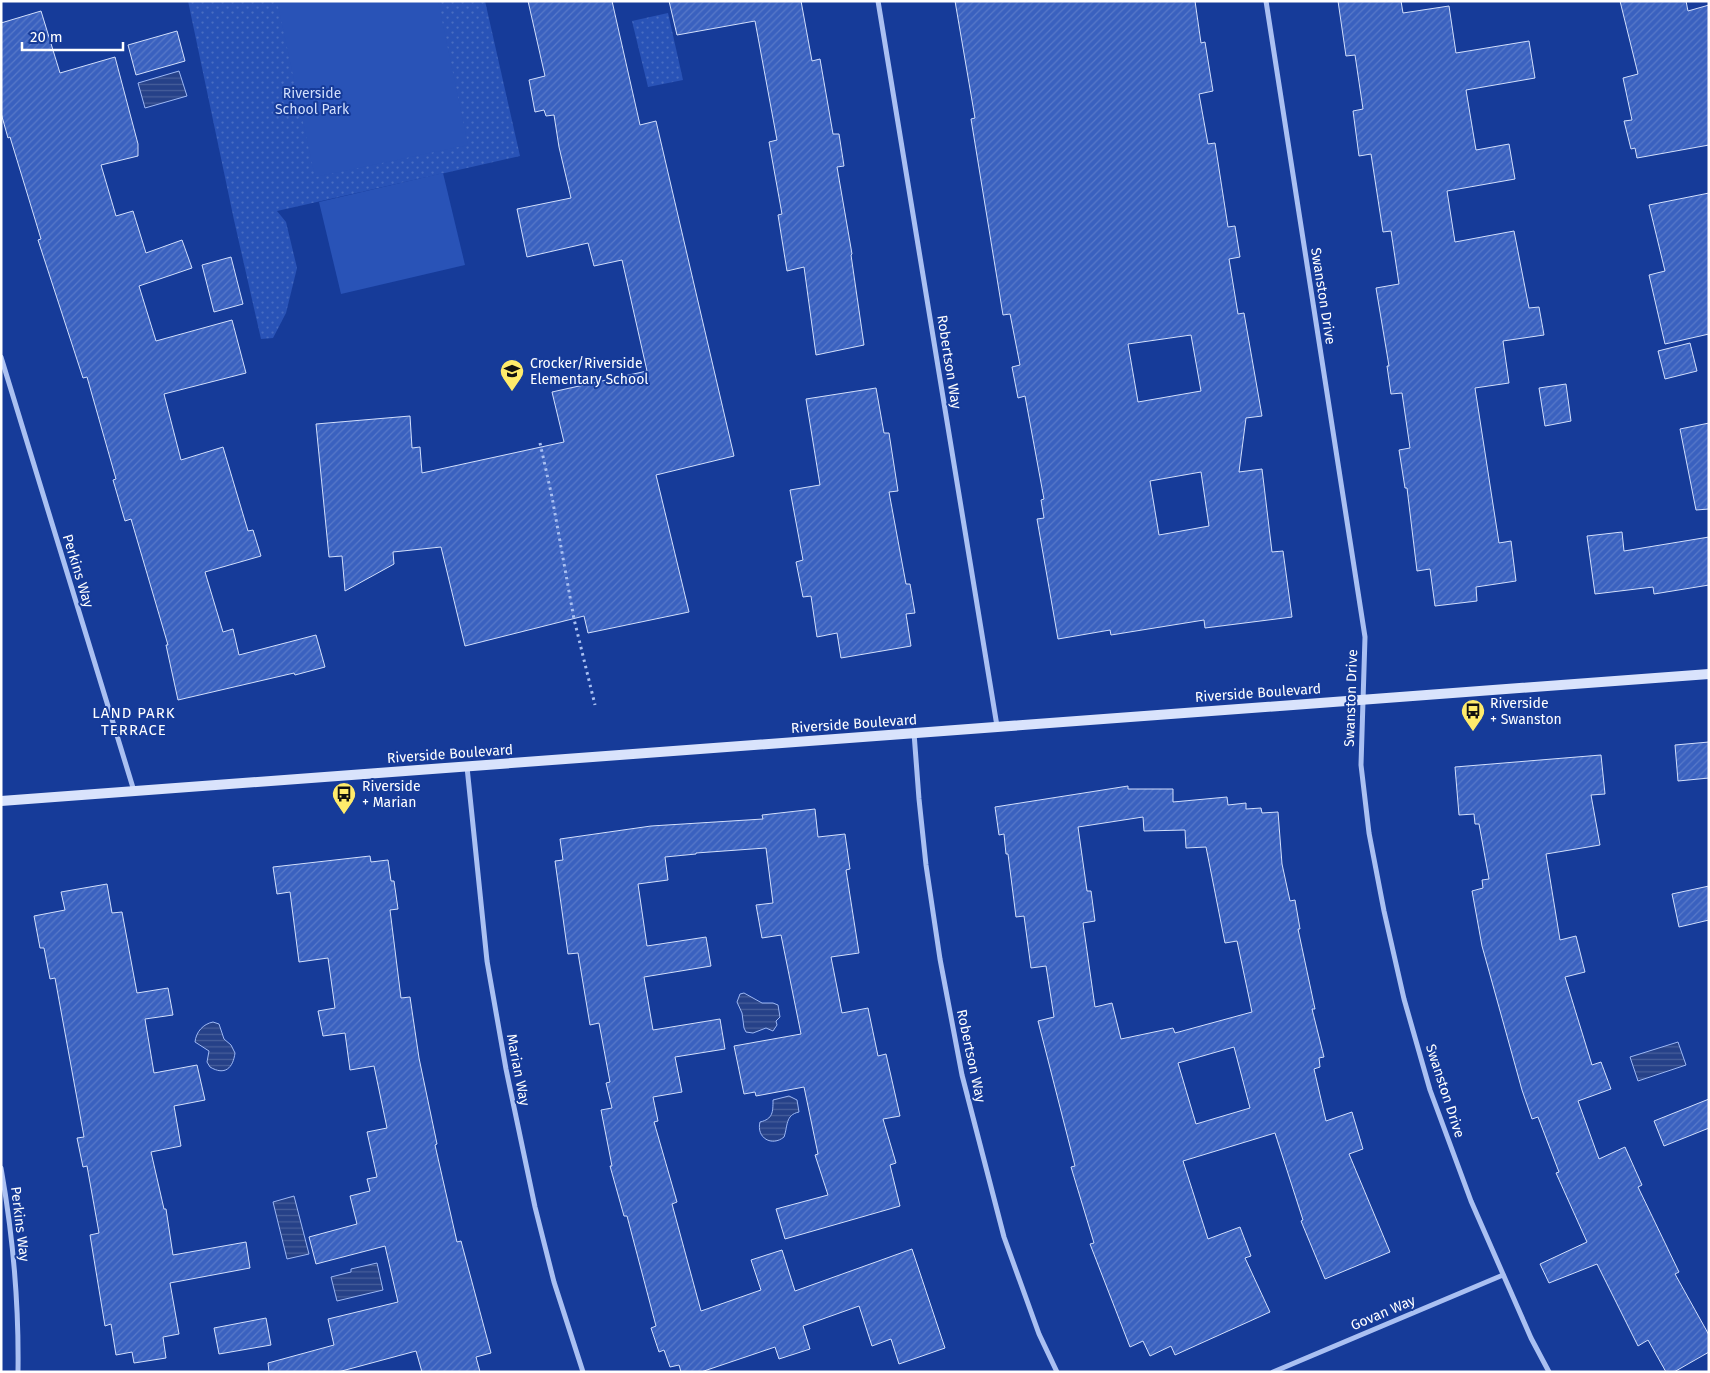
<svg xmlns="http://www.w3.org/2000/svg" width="1710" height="1373" font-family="'Fira Sans',sans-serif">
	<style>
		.park { fill: url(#park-dots) }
		.garden { fill: #2953b7 }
		.water { fill: url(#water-rules); stroke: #9db8f5 }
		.building { fill: url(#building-hatch); stroke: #d2dffc; fill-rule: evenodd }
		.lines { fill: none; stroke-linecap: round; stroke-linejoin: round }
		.path { stroke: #aac0f2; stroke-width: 3; stroke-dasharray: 2.5 4; stroke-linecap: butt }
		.street { stroke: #aac0f2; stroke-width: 5 }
		.secondary { stroke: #d9e3fc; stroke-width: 10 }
		.labels { text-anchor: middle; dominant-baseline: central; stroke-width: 4; stroke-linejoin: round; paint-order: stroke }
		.park-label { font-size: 14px; fill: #d2dffc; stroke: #163b99 }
		.street-label { font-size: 14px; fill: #fff; stroke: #163b99 }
		.poi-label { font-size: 14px; fill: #fff; stroke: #163b99; text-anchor: start }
		.neighbourhood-label { font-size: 15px; letter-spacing: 1px; fill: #fff; stroke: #163b99 }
	</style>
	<defs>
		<pattern id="park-dots" width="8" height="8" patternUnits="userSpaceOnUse" patternTransform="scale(1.25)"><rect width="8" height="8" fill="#2953b7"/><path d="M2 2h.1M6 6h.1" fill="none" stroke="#496dc2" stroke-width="1.8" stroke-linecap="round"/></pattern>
		<pattern id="water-rules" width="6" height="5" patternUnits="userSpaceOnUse" patternTransform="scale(1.25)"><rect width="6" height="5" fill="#264188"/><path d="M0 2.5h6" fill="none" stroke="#475e9a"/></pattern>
		<pattern id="building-hatch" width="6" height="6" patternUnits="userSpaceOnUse" patternTransform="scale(1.25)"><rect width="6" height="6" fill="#3a61bf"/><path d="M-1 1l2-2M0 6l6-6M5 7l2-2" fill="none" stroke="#5879c9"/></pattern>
	</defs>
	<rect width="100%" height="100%" fill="#163b99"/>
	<g class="park">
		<path d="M 188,1 L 485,1 L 520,156 L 277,211 L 286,222 L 297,268 L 286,313 L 273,338 L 261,339 L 234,220 Z"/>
		<path d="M 668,13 L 683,80 L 648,87 L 632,21 Z"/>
	</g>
	<g class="garden">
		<path d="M 277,1 L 438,1 L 468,145 L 315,177 Z"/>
		<path d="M 443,173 L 465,265 L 341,294 L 319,202 Z"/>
	</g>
	<g class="water">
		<path d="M 179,71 L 187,96 L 145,108 L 138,83 Z"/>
		<path d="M 744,993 L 762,1003 L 773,1003 L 778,1005 L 780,1017 L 776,1021 L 777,1025 L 773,1031 L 766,1028 L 753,1033 L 746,1032 L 744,1028 L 742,1013 L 737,1002 L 740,994 Z"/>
		<path d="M 213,1022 L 219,1024 L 224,1039 L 231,1045 L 235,1053 C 233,1068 225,1076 210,1067 L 207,1062 L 209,1051 L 195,1042 C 196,1032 203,1024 213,1022 Z"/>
		<path d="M 1678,1042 L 1686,1065 L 1638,1081 L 1630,1057 Z"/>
		<path d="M 789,1096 L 797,1100 L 799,1112 C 785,1115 788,1126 784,1137 C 772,1147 756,1138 760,1122 C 773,1119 773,1112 773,1100 Z"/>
		<path d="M 294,1196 L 309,1254 L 287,1259 L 273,1202 Z"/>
		<path d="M 377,1263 L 383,1290 L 337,1301 L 331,1277 L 351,1272 L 351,1269 Z"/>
	</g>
	<g class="building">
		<path d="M 528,1 L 612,1 L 640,125 L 656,121 L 734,456 L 656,475 L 689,612 L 588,633 L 584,616 L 465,646 L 441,547 L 393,552 L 394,564 L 345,591 L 342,556 L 329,557 L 316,424 L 410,416 L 412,448 L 420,447 L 422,473 L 564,442 L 552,392 L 647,371 L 622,260 L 594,266 L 588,243 L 527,257 L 517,209 L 571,198 L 559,147 L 554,115 L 546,116 L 544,110 L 535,112 L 529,80 L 545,76 Z"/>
		<path d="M 669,1 L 801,1 L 812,61 L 820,59 L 833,134 L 839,134 L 844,166 L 837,167 L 852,254 L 851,255 L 864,345 L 816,355 L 804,267 L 787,271 L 778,215 L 782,214 L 769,142 L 777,140 L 755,21 L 677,35 Z"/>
		<path d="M 955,1 L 1195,1 L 1201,43 L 1205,42 L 1213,91 L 1199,94 L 1208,144 L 1215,143 L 1228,227 L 1235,226 L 1240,257 L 1229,259 L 1238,314 L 1244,313 L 1262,416 L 1246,418 L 1239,472 L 1262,469 L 1272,552 L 1283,551 L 1292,617 L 1205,628 L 1204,620 L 1111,635 L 1110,630 L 1058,639 L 1037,519 L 1044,518 L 1041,500 L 1044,499 L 1025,396 L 1018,398 L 1012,367 L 1020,365 L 1010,314 L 1003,315 L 971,119 L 975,118 ZM 1191,335 L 1201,391 L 1138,402 L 1128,344 ZM 1201,472 L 1209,526 L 1159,535 L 1150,481 Z"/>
		<path d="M 1338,1 L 1401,1 L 1403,13 L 1449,6 L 1456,53 L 1529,41 L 1535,78 L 1466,90 L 1476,150 L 1509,144 L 1515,179 L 1447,191 L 1455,242 L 1514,231 L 1529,308 L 1539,307 L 1544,335 L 1503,341 L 1509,383 L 1475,388 L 1499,543 L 1511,541 L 1516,581 L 1476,587 L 1477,601 L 1435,606 L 1430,569 L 1417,571 L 1407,488 L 1405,488 L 1399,450 L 1410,448 L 1402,393 L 1391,394 L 1387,366 L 1389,366 L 1376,288 L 1399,284 L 1391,231 L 1383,232 L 1371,154 L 1359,156 L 1353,111 L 1363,109 L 1355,55 L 1346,56 Z"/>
		<path d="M 1620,1 L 1686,1 L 1688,11 L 1709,5 L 1709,145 L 1637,158 L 1635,148 L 1631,149 L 1624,121 L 1632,120 L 1623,78 L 1638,74 Z"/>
		<path d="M 41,11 L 60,73 L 115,57 L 138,144 L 138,156 L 101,165 L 116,216 L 133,211 L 146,253 L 182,240 L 192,268 L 139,286 L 156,341 L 232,320 L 246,373 L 164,394 L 181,460 L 223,447 L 248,531 L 253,530 L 261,556 L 205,572 L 223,632 L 233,629 L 239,655 L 316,635 L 325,667 L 295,675 L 294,673 L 178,700 L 166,645 L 168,645 L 131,519 L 125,521 L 113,480 L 116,479 L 87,377 L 83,378 L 54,289 L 38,240 L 41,239 L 10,137 L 8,138 L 1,113 L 1,23 Z"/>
		<path d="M 177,31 L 185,61 L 136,75 L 128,45 Z"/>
		<path d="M 1709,193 L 1709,334 L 1665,344 L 1649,275 L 1665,271 L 1649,205 Z"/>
		<path d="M 231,257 L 243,304 L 214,312 L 202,265 Z"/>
		<path d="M 1690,343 L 1697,371 L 1665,379 L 1658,351 Z"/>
		<path d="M 1566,384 L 1571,421 L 1545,426 L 1539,388 Z"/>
		<path d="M 876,388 L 884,433 L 889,433 L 898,491 L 889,492 L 906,584 L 910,584 L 915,613 L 906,614 L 911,646 L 841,658 L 837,633 L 817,637 L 811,596 L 803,597 L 796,562 L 803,560 L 790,490 L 820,485 L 806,399 Z"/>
		<path d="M 1709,423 L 1709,509 L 1696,510 L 1680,429 Z"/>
		<path d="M 1622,532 L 1624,551 L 1709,537 L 1709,585 L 1654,594 L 1653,587 L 1595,594 L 1587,536 Z"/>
		<path d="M 1709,742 L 1709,778 L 1678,781 L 1675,745 Z"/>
		<path d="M 1601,755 L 1605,794 L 1591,795 L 1600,845 L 1546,854 L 1560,940 L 1576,936 L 1585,972 L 1565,977 L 1592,1065 L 1601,1062 L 1611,1089 L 1578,1101 L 1599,1159 L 1625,1147 L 1642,1185 L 1638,1187 L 1679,1272 L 1675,1274 L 1709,1335 L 1709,1352 L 1674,1372 L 1666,1372 L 1648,1340 L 1638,1346 L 1597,1264 L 1549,1283 L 1540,1264 L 1587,1242 L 1556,1173 L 1559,1172 L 1538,1117 L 1532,1119 L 1522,1090 L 1482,946 L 1472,891 L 1483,888 L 1482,880 L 1489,879 L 1479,824 L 1475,824 L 1474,814 L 1459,815 L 1455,767 Z"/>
		<path d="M 1128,786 L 1128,789 L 1173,789 L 1173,802 L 1227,797 L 1228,805 L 1246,803 L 1246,809 L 1261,808 L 1262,813 L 1278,812 L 1282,864 L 1290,901 L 1295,900 L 1300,929 L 1298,929 L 1315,1009 L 1312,1009 L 1324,1057 L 1319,1058 L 1320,1067 L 1314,1069 L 1326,1121 L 1352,1112 L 1363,1149 L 1349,1154 L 1390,1252 L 1325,1279 L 1301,1221 L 1303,1220 L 1275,1133 L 1183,1161 L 1208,1239 L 1240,1227 L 1251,1256 L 1245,1258 L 1270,1312 L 1175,1355 L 1171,1346 L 1150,1356 L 1143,1341 L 1130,1347 L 1090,1244 L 1094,1243 L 1071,1167 L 1075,1166 L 1038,1021 L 1054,1017 L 1046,966 L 1031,968 L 1024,916 L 1016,917 L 1008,854 L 1006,854 L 1004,834 L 999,835 L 995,807 ZM 1143,817 L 1144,831 L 1185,830 L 1186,848 L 1206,847 L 1225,943 L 1237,941 L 1252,1012 L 1175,1033 L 1173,1028 L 1121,1039 L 1112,1003 L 1095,1007 L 1083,923 L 1095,921 L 1091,891 L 1087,891 L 1078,827 ZM 1234,1047 L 1250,1108 L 1196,1124 L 1178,1063 Z"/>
		<path d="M 815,809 L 818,837 L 845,834 L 850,869 L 846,870 L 859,953 L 831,957 L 842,1013 L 868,1008 L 878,1056 L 886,1054 L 900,1116 L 883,1119 L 896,1163 L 890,1165 L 900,1206 L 785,1239 L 776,1209 L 828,1195 L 815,1155 L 818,1154 L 804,1087 L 756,1096 L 755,1092 L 744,1094 L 734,1046 L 801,1034 L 781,935 L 762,938 L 756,905 L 773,903 L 766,848 L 696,853 L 696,854 L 665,857 L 668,880 L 638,884 L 647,946 L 706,937 L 711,966 L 644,977 L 653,1030 L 720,1019 L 725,1049 L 675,1057 L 682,1092 L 653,1097 L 658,1121 L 654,1122 L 677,1202 L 672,1204 L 701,1311 L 761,1290 L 751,1260 L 782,1250 L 795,1291 L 912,1249 L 945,1348 L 899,1364 L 891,1339 L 872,1346 L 859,1306 L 803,1326 L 810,1349 L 779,1359 L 775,1347 L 701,1372 L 681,1372 L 679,1365 L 670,1367 L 664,1350 L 659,1352 L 651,1328 L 656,1326 L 627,1216 L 624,1216 L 610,1166 L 612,1166 L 601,1110 L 612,1108 L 606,1083 L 610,1082 L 599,1023 L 590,1025 L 578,953 L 568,954 L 555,861 L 563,860 L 560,839 L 651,826 L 763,819 L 762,815 Z"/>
		<path d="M 370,856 L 371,862 L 388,860 L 391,881 L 394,881 L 398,909 L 390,910 L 401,998 L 410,997 L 419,1058 L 437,1144 L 435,1145 L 457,1242 L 461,1241 L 491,1353 L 476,1357 L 480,1372 L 422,1372 L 416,1351 L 338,1372 L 269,1372 L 268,1363 L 334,1345 L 328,1319 L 398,1302 L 385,1246 L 316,1264 L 309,1237 L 357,1224 L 350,1196 L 370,1191 L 367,1179 L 377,1177 L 367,1132 L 387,1128 L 374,1066 L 350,1070 L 345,1033 L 323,1036 L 318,1011 L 335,1008 L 328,958 L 299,962 L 290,892 L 277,894 L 273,867 Z"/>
		<path d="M 107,884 L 112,913 L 122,912 L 137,993 L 168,988 L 173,1015 L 145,1019 L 154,1073 L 197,1065 L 205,1100 L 174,1106 L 181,1146 L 151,1152 L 164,1209 L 166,1209 L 173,1255 L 246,1242 L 250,1268 L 170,1283 L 179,1334 L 163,1337 L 166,1358 L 134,1363 L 132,1352 L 116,1355 L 111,1324 L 105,1326 L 90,1235 L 99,1233 L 87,1166 L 83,1167 L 77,1138 L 84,1137 L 55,978 L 50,979 L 44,948 L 40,948 L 34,916 L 65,910 L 61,892 Z"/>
		<path d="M 1709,886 L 1709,920 L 1679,927 L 1672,894 Z"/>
		<path d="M 1709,1099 L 1709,1128 L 1664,1146 L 1654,1121 Z"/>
		<path d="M 266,1318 L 271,1345 L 219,1354 L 214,1328 Z"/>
	</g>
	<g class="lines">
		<path class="path" d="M 540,443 L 552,497 L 574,619 L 595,705"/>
		<g class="street">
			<path d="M 878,1 L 997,726"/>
			<path d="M 1266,1 L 1365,637 L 1361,765 L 1369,833 L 1384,911 L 1404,999 L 1430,1090 L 1471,1201 L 1531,1338 L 1549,1372"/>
			<path d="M 1,357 L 134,791"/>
			<path d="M 914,733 L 919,799 L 926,865 L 940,959 L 962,1075 L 1004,1237 L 1039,1334 L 1057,1372"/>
			<path d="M 467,767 L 487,961 L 506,1069 L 535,1207 L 554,1282 L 583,1372"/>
			<path d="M 1,1168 C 13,1236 19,1303 18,1372"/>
			<path d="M 1273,1372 L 1503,1275"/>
		</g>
		<path class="secondary" d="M 1,801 L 1709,674"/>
	</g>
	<defs>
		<g id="school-pin" transform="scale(1.25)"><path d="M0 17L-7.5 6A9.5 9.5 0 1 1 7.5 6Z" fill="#ffeb6b" stroke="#163b99"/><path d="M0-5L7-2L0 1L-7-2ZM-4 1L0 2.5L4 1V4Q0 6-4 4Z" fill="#111"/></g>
		<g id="bus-pin" transform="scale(1.25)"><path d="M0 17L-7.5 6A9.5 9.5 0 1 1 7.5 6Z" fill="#ffeb6b" stroke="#163b99"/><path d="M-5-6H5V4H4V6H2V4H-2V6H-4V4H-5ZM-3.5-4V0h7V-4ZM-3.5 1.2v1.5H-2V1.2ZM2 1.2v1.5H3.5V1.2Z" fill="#111"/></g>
	</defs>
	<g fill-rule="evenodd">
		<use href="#school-pin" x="512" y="371"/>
		<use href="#bus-pin" x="1473" y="711"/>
		<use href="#bus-pin" x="344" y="794"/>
	</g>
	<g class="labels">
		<g class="park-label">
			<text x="312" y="93">Riverside<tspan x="312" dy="16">School Park</tspan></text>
		</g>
		<g class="street-label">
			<text transform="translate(1323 296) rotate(81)">Swanston Drive</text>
			<text transform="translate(949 362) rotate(81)">Robertson Way</text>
			<text transform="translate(78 571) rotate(73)">Perkins Way</text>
			<text transform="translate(1258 693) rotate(-4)">Riverside Boulevard</text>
			<text transform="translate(1351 698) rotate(-88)">Swanston Drive</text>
			<text transform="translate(854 724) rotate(-4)">Riverside Boulevard</text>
			<text transform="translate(450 754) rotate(-4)">Riverside Boulevard</text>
			<text transform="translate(971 1056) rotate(78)">Robertson Way</text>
			<text transform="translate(518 1070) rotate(79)">Marian Way</text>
			<text transform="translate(1445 1091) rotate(72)">Swanston Drive</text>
			<text transform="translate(20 1224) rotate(83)">Perkins Way</text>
			<text transform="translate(1383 1313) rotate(-23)">Govan Way</text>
		</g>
		<g class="poi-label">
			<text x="530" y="363">Crocker/Riverside<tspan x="530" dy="16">Elementary School</tspan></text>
			<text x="1490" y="703">Riverside<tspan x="1490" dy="16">+ Swanston</tspan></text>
			<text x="362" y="786">Riverside<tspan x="362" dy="16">+ Marian</tspan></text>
		</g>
		<g class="neighbourhood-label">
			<text x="134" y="713">LAND PARK<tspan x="134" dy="17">TERRACE</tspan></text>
		</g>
	</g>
	<rect width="1710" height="1373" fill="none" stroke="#ffffff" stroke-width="5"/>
	<path d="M22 42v8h101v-8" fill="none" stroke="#ffffff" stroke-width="2.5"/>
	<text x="30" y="42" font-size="15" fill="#ffffff" stroke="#163b99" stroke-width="4" paint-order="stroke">20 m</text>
</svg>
